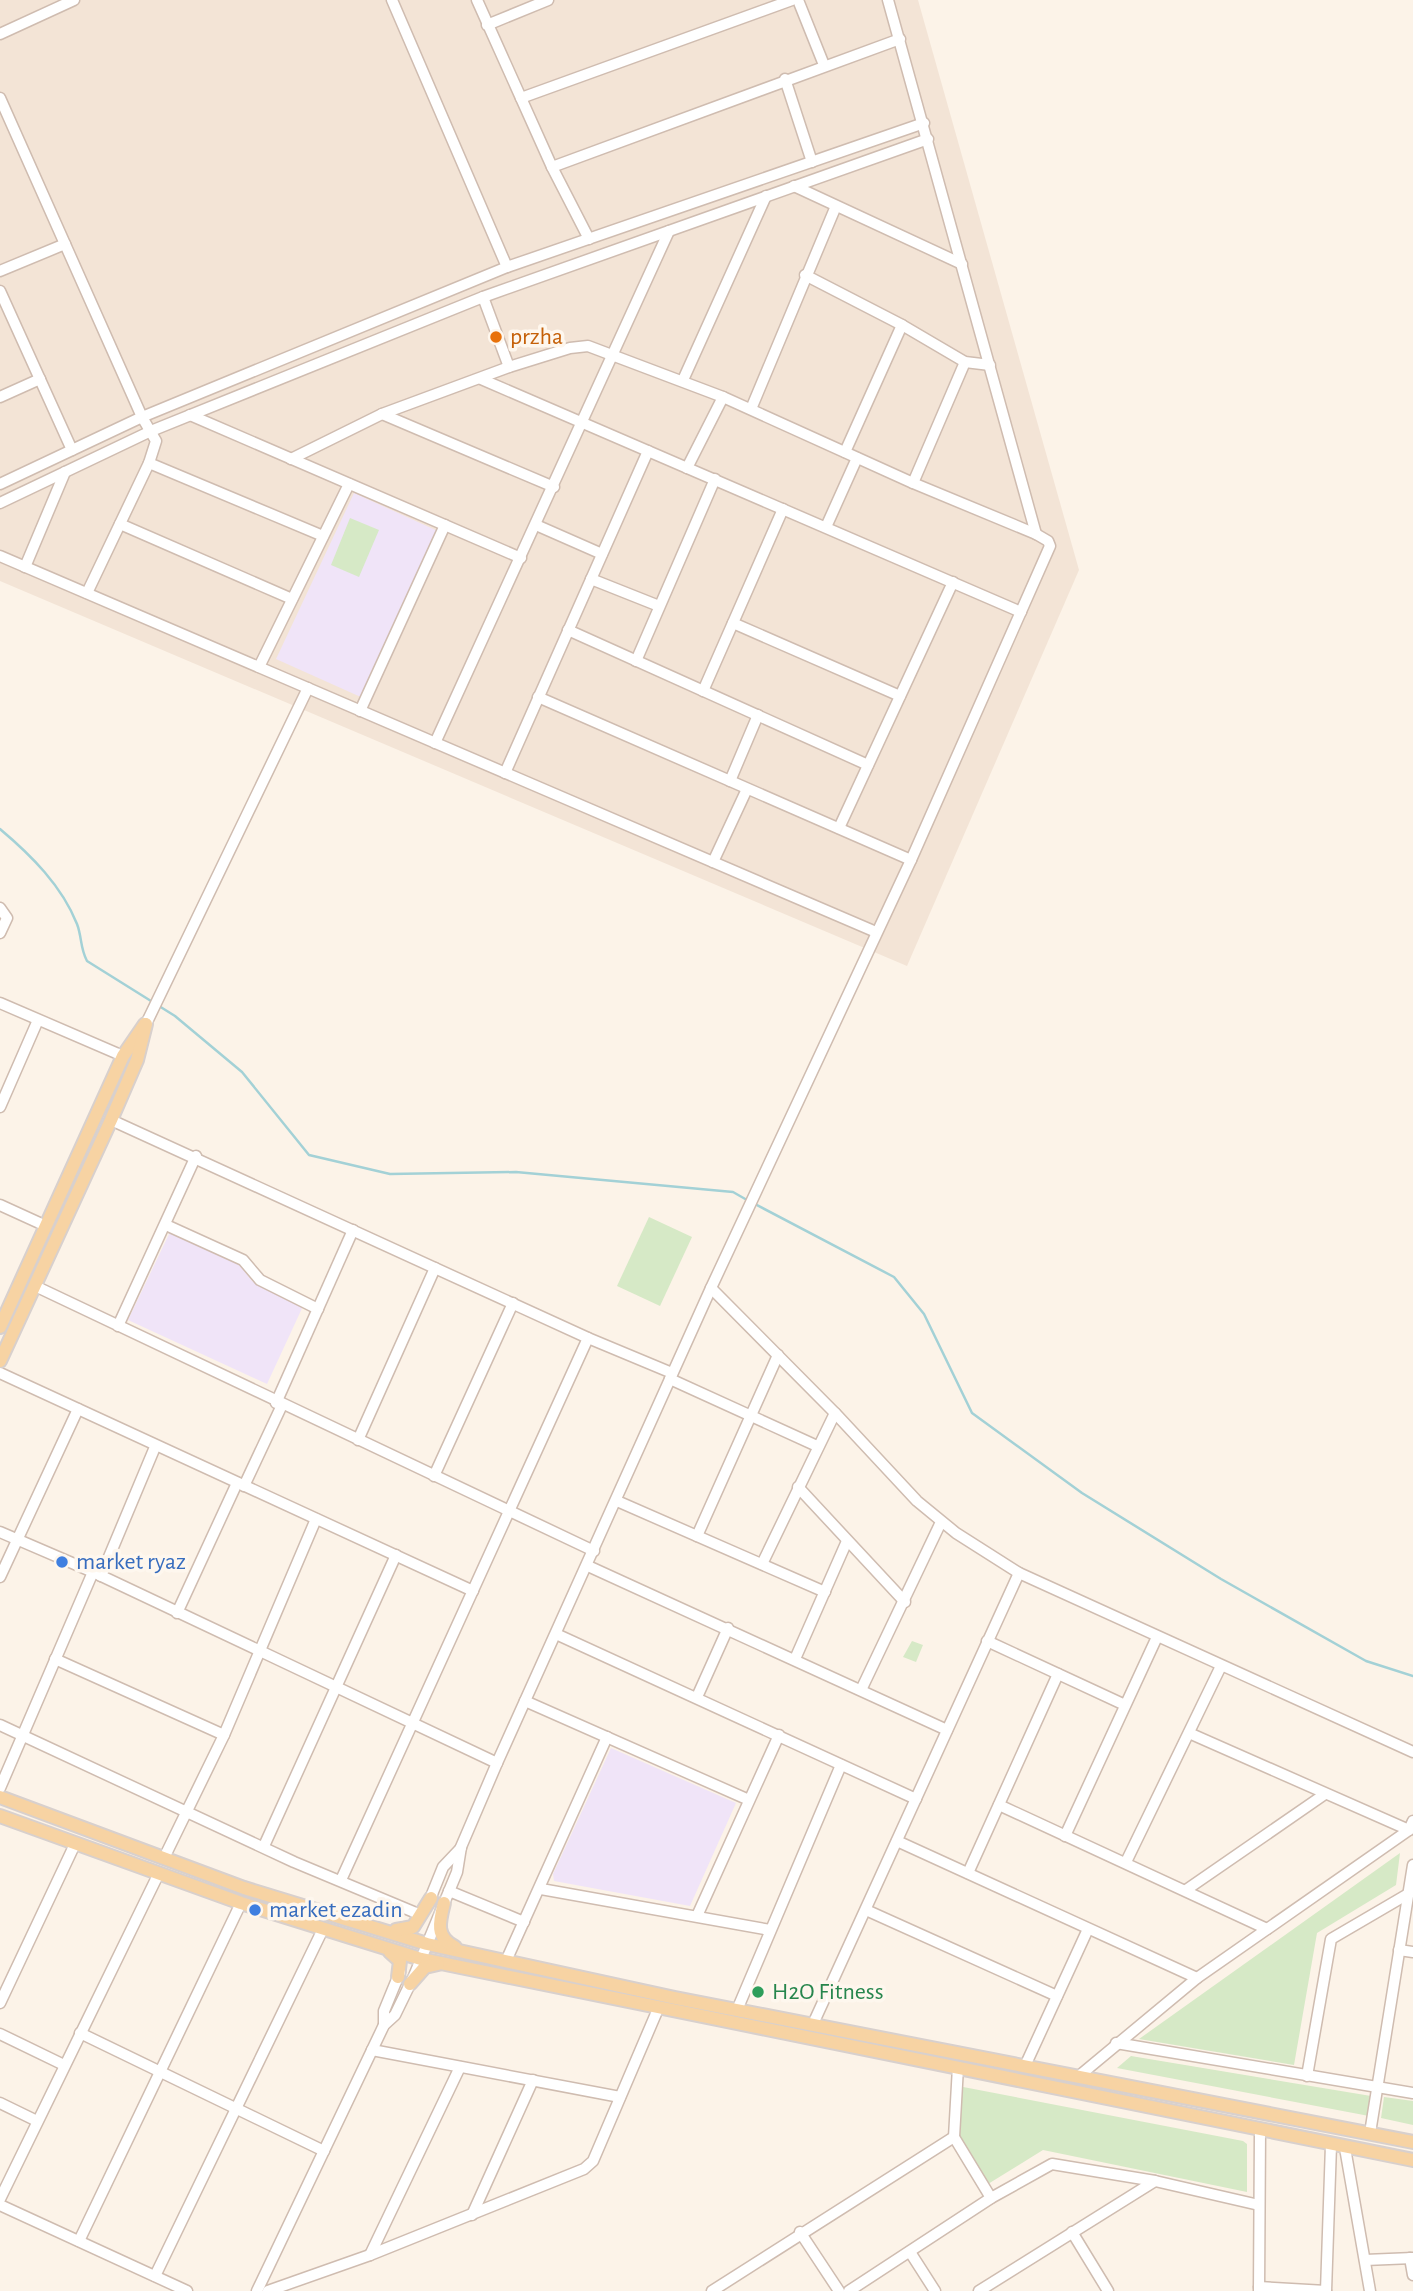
<svg xmlns="http://www.w3.org/2000/svg" width="1413" height="2291" font-family="'Alegreya Sans',sans-serif">
	<style>
		.residential { fill: #f3e4d6 }
		.education { fill: #f0e4f8 }
		.green { fill: #d6e9c6 }
		.lines { fill: none; stroke-linecap: round; stroke-linejoin: round }
		.stream { stroke: #a3d1d6; stroke-width: 2.5 }
		.minor-casing { stroke: #cfbcb0; stroke-width: 13 }
		.major-casing { stroke: #d8d0cd; stroke-width: 16 }
		.minor { stroke: #fff; stroke-width: 10 }
		.major { stroke: #f7d3a3; stroke-width: 12 }
		.food-dot { fill: #e8710a; stroke: #fef7ee; stroke-width: 2.5 }
		.shop-dot { fill: #3f7fe0; stroke: #fef7ee; stroke-width: 2.5 }
		.leisure-dot { fill: #2e9e5b; stroke: #fef7ee; stroke-width: 2.5 }
		.labels { text-anchor: middle; dominant-baseline: central; stroke-width: 7; stroke-linejoin: round; paint-order: stroke }
		.food-label { font-size: 24px; fill: #c56008; stroke: #fef7ee; text-anchor: start }
		.shop-label { font-size: 24px; fill: #366cbe; stroke: #fef7ee; text-anchor: start }
		.leisure-label { font-size: 24px; fill: #27864d; stroke: #fef7ee; text-anchor: start }
	</style>
	<rect width="100%" height="100%" fill="#fcf3e8"/>
	<path class="residential" d="M 0,0 L 918,0 L 1079,570 L 907,966 L 0,581 Z"/>
	<g class="education">
		<path d="M 354,493 L 440,532 L 363,698 L 276,659 Z"/>
		<path d="M 170,1232 L 239,1264 L 252,1281 L 304,1304 L 267,1384 L 128,1320 Z"/>
		<path d="M 611,1748 L 736,1803 L 690,1906 L 554,1881 L 553,1874 Z"/>
	</g>
	<g class="green">
		<path d="M 350,518 L 379,530 L 359,577 L 331,565 Z"/>
		<path d="M 649,1217 L 692,1237 L 660,1306 L 617,1286 Z"/>
		<path d="M 912,1641 L 923,1645 L 916,1662 L 903,1657 Z"/>
		<path d="M 1400,1853 L 1396,1885 L 1317,1933 L 1294,2065 L 1139,2039 Z"/>
		<path d="M 1131,2056 L 1371,2096 L 1369,2116 L 1117,2068 Z"/>
		<path d="M 958,2086 L 1243,2141 L 1247,2144 L 1247,2192 L 1043,2150 L 988,2184 L 960,2142 Z"/>
		<path d="M 1384,2097 L 1413,2101 L 1413,2125 L 1381,2118 Z"/>
	</g>
	<g class="lines">
		<g class="stream">
			<path d="M 0,829 C 31,855 62,886 77,924 C 82,937 80,948 87,961 L 175,1016 L 242,1072 L 309,1155 L 390,1174 L 516,1172 L 733,1192 L 747,1200"/>
			<path d="M 753,1203 L 894,1277 L 924,1314 L 972,1413 L 1082,1493 L 1221,1579 L 1366,1661 L 1413,1676"/>
		</g>
		<g class="minor-casing">
			<g id="minor">
				<path d="M 392,0 L 507,267"/>
				<path d="M 477,0 L 552,167 L 589,239"/>
				<path d="M 798,0 L 824,65"/>
				<path d="M 888,0 L 1036,534"/>
				<path d="M 487,25 L 548,0"/>
				<path d="M 0,34 L 74,0"/>
				<path d="M 785,79 L 812,162"/>
				<path d="M 0,98 L 142,417 L 156,441 L 149,463 L 87,593"/>
				<path d="M 521,98 L 792,0"/>
				<path d="M 552,167 L 900,39"/>
				<path d="M 794,186 L 962,264"/>
				<path d="M 0,271 L 65,244"/>
				<path d="M 805,275 L 902,325 L 965,362 L 990,365"/>
				<path d="M 0,291 L 72,450"/>
				<path d="M 483,297 L 509,367"/>
				<path d="M 481,379 L 1021,612"/>
				<path d="M 683,380 L 766,196"/>
				<path d="M 0,397 L 40,379"/>
				<path d="M 751,409 L 836,206"/>
				<path d="M 382,414 L 554,487"/>
				<path d="M 190,415 L 521,558"/>
				<path d="M 845,452 L 902,325"/>
				<path d="M 149,463 L 323,536"/>
				<path d="M 687,468 L 723,397"/>
				<path d="M 913,483 L 965,362"/>
				<path d="M 0,484 L 142,417 L 507,267 L 924,123"/>
				<path d="M 0,503 L 151,431 L 483,297 L 928,139"/>
				<path d="M 120,524 L 292,599"/>
				<path d="M 536,525 L 602,554"/>
				<path d="M 826,527 L 857,458"/>
				<path d="M 0,556 L 876,932"/>
				<path d="M 25,567 L 65,472"/>
				<path d="M 591,579 L 659,606"/>
				<path d="M 733,623 L 900,696"/>
				<path d="M 568,630 L 868,765"/>
				<path d="M 636,661 L 715,479"/>
				<path d="M 259,667 L 349,484"/>
				<path d="M 703,691 L 783,509"/>
				<path d="M 538,697 L 911,860"/>
				<path d="M 360,711 L 445,525"/>
				<path d="M 435,743 L 669,231"/>
				<path d="M 505,773 L 648,451"/>
				<path d="M 730,781 L 758,715"/>
				<path d="M 839,828 L 953,582"/>
				<path d="M 713,862 L 747,789"/>
				<path d="M 0,908 L 7,918 L 0,933"/>
				<path d="M 0,1003 L 123,1056"/>
				<path d="M 146,1024 L 308,688"/>
				<path d="M 0,1107 L 38,1020"/>
				<path d="M 111,1120 L 588,1338 L 672,1373"/>
				<path d="M 0,1205 L 46,1226"/>
				<path d="M 166,1225 L 243,1260 L 260,1280 L 318,1309"/>
				<path d="M 35,1286 L 594,1551"/>
				<path d="M 711,1288 L 835,1413 L 917,1501 L 956,1533 L 1019,1573 L 1413,1752"/>
				<path d="M 118,1326 L 196,1156"/>
				<path d="M 0,1373 L 473,1591"/>
				<path d="M 670,1379 L 817,1446"/>
				<path d="M 276,1403 L 353,1230"/>
				<path d="M 358,1440 L 435,1268"/>
				<path d="M 434,1476 L 513,1303"/>
				<path d="M 244,1486 L 282,1405"/>
				<path d="M 798,1487 L 905,1602"/>
				<path d="M 617,1501 L 825,1592"/>
				<path d="M 0,1532 L 93,1572 L 497,1763"/>
				<path d="M 697,1536 L 778,1355"/>
				<path d="M 762,1564 L 835,1413"/>
				<path d="M 588,1566 L 947,1730"/>
				<path d="M 101,1576 L 155,1447"/>
				<path d="M 0,1577 L 78,1409"/>
				<path d="M 177,1613 L 237,1483"/>
				<path d="M 556,1634 L 916,1799"/>
				<path d="M 987,1641 L 1125,1705"/>
				<path d="M 55,1659 L 224,1735"/>
				<path d="M 795,1659 L 847,1541"/>
				<path d="M 861,1690 L 941,1522"/>
				<path d="M 697,1697 L 728,1628"/>
				<path d="M 525,1701 L 749,1800"/>
				<path d="M 0,1725 L 294,1862 L 421,1915"/>
				<path d="M 1189,1733 L 1409,1830"/>
				<path d="M 0,1788 L 93,1572"/>
				<path d="M 999,1805 L 1267,1929"/>
				<path d="M 1065,1836 L 1157,1637"/>
				<path d="M 897,1841 L 1197,1978"/>
				<path d="M 264,1846 L 396,1555"/>
				<path d="M 164,1858 L 224,1735 L 316,1519"/>
				<path d="M 1126,1862 L 1221,1666"/>
				<path d="M 968,1873 L 1058,1674"/>
				<path d="M 341,1880 L 588,1338"/>
				<path d="M 541,1889 L 770,1930"/>
				<path d="M 1186,1890 L 1325,1794"/>
				<path d="M 449,1891 L 524,1922"/>
				<path d="M 428,1904 L 443,1867 L 461,1848"/>
				<path d="M 866,1910 L 1057,1996"/>
				<path d="M 697,1916 L 779,1735"/>
				<path d="M 1399,1950 L 1413,1952"/>
				<path d="M 506,1961 L 607,1737"/>
				<path d="M 0,2003 L 75,1844"/>
				<path d="M 737,2010 L 841,1765"/>
				<path d="M 813,2024 L 1019,1573"/>
				<path d="M 384,2025 L 384,2011 L 400,1972"/>
				<path d="M 80,2033 L 324,2151"/>
				<path d="M 0,2034 L 64,2065"/>
				<path d="M 1116,2043 L 1413,2093"/>
				<path d="M 372,2050 L 620,2097"/>
				<path d="M 1025,2066 L 1088,1929"/>
				<path d="M 958,2067 L 954,2137 L 991,2198"/>
				<path d="M 1079,2076 L 1197,1978 L 1409,1830 L 1413,1821"/>
				<path d="M 1307,2076 L 1331,1939 L 1408,1894"/>
				<path d="M 0,2103 L 37,2121"/>
				<path d="M 1370,2133 L 1413,1865"/>
				<path d="M 1345,2148 L 1370,2291"/>
				<path d="M 0,2199 L 158,1875"/>
				<path d="M 0,2205 L 187,2291"/>
				<path d="M 472,2215 L 533,2080"/>
				<path d="M 800,2232 L 839,2291"/>
				<path d="M 1072,2232 L 1108,2291"/>
				<path d="M 79,2241 L 241,1903"/>
				<path d="M 910,2252 L 935,2291"/>
				<path d="M 370,2255 L 460,2067"/>
				<path d="M 1410,2258 L 1413,2275"/>
				<path d="M 1365,2260 L 1413,2258"/>
				<path d="M 155,2276 L 323,1929"/>
				<path d="M 1259,2287 L 1326,2291"/>
				<path d="M 257,2291 L 384,2025 L 395,2015 L 414,1976 L 457,1872 L 461,1847 L 497,1763 L 711,1288 L 911,860 L 1050,546 L 1048,541 L 1036,534 L 913,483 L 723,397 L 588,346 L 570,348 L 509,367 L 382,414 L 291,459"/>
				<path d="M 268,2291 L 370,2255 L 584,2169 L 593,2161 L 658,2009"/>
				<path d="M 712,2291 L 954,2137"/>
				<path d="M 849,2291 L 991,2198 L 1052,2164 L 1155,2181 L 1259,2205"/>
				<path d="M 979,2291 L 1155,2181"/>
				<path d="M 1259,2291 L 1260,2130"/>
				<path d="M 1326,2291 L 1331,2145"/>
			</g>
		</g>
		<g class="major-casing">
			<g id="major">
				<path d="M 0,1327 L 123,1056 L 145,1024"/>
				<path d="M 0,1361 L 111,1120 L 137,1060 L 146,1024"/>
				<path d="M 0,1797 L 244,1888 L 427,1944 L 675,1998 L 1413,2142"/>
				<path d="M 0,1816 L 241,1903 L 421,1959 L 1413,2160"/>
				<path d="M 444,1903 C 439,1922 435,1937 455,1947"/>
				<path d="M 396,1930 L 413,1927 L 431,1898"/>
				<path d="M 390,1952 L 400,1961 L 398,1977"/>
				<path d="M 410,1984 L 425,1967 L 438,1964"/>
			</g>
		</g>
		<use href="#minor" class="minor"/>
		<use href="#major" class="major"/>
	</g>
	<circle class="food-dot" cx="496" cy="337" r="7"/>
	<g class="shop-dot">
		<circle cx="62" cy="1562" r="7"/>
		<circle cx="255" cy="1910" r="7"/>
	</g>
	<circle class="leisure-dot" cx="758" cy="1992" r="7"/>
	<g class="labels">
		<g class="food-label">
			<text x="510" y="337">przha</text>
		</g>
		<g class="shop-label">
			<text x="76" y="1562">market ryaz</text>
			<text x="269" y="1910">market ezadin</text>
		</g>
		<g class="leisure-label">
			<text x="772" y="1992">H2O Fitness</text>
		</g>
	</g>
</svg>
